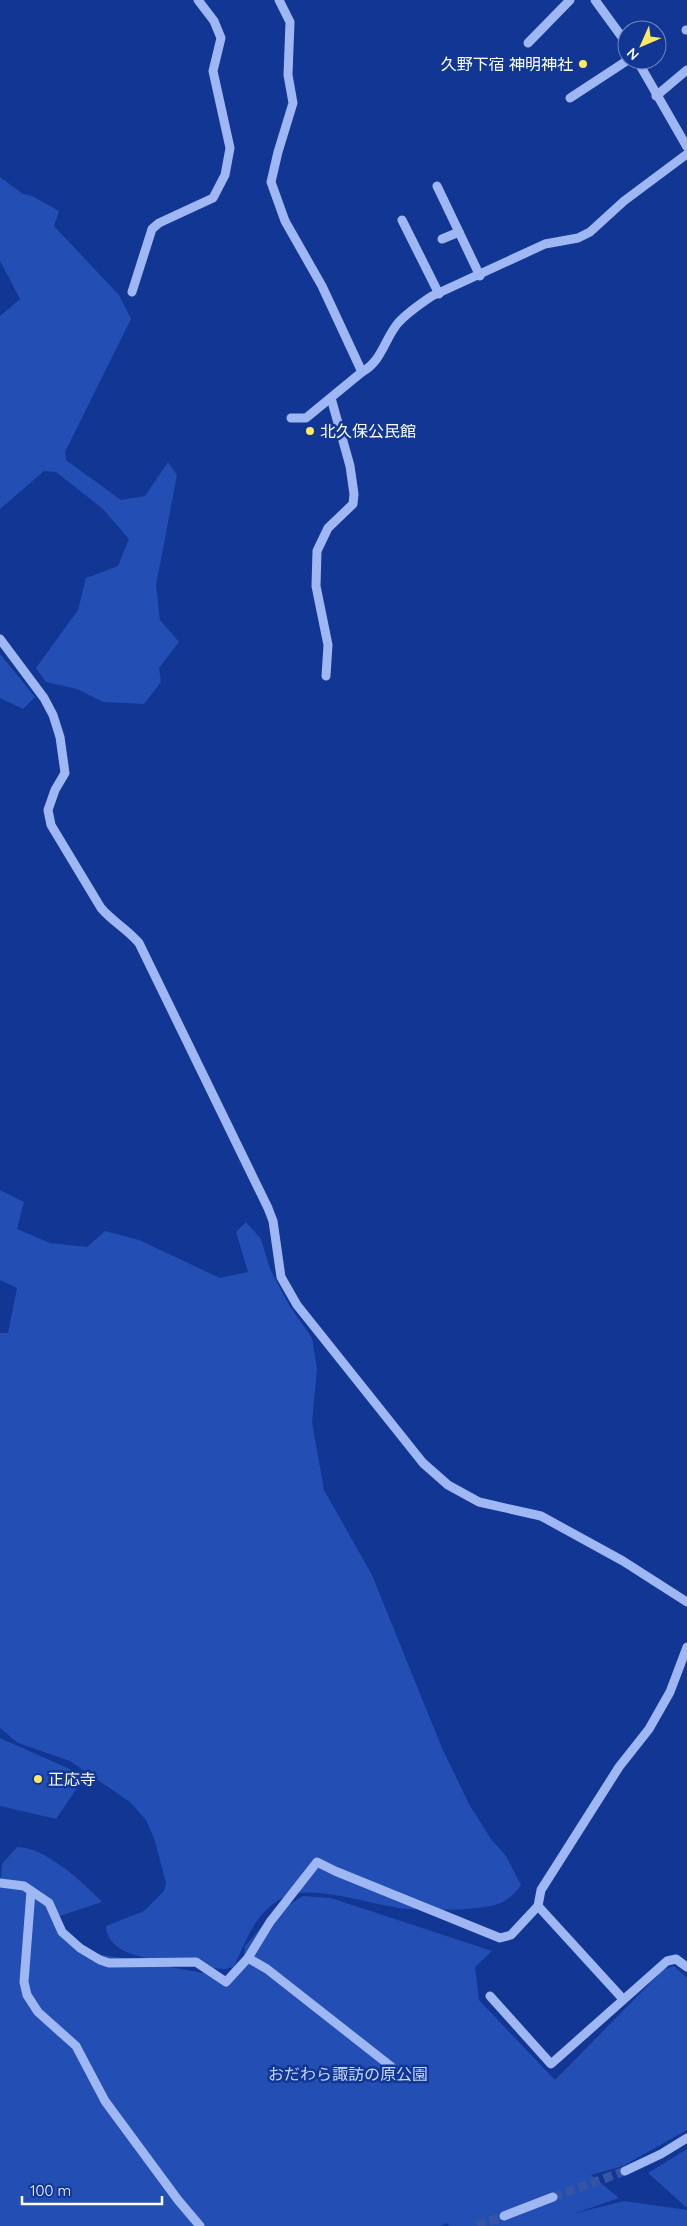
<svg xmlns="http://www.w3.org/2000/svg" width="687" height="2226" font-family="Quicksand,'Noto Sans JP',sans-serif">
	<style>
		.green { fill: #234eb3 }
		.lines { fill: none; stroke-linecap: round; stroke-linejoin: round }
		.minor-tunnel { stroke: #3554a3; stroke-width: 9; stroke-dasharray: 9 4.5; stroke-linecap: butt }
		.minor { stroke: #9fb8f3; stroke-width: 9 }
		.poi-dot { fill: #ffe960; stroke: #113693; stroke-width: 2 }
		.labels { text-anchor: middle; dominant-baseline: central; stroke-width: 5; stroke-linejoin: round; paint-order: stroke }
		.poi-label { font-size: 16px; fill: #fff; stroke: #113693; text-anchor: start }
		.park-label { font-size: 16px; fill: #c6d7fd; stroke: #113693 }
	</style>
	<rect width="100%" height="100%" fill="#113693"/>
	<g class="green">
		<path d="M 0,177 L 23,194 L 32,196 L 59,211 L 54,226 L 119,295 L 131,319 L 65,452 L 66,460 L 121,500 L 145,496 L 168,462 L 177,475 L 156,585 L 160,620 L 179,642 L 159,668 L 161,682 L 144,704 L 103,702 L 77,689 L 46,682 L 36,668 L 78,610 L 86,578 L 118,566 L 129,539 L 103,509 L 56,472 L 44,471 L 0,509 L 0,316 L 20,299 L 0,261 Z"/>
		<path d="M 0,654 L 35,697 L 23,709 L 0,698 Z"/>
		<path d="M 0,1190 L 24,1202 L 17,1229 L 50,1243 L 87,1247 L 105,1231 L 139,1240 L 220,1278 L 248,1272 L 236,1232 L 246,1222 L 261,1239 L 270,1269 L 289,1305 L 312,1338 L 317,1369 L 312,1422 L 324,1490 L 372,1575 L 442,1748 L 469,1804 L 491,1839 L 506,1856 L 521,1885 C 515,1894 507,1901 498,1904 C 479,1911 419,1911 399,1908 C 370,1904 313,1885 287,1896 C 257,1908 246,1940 234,1967 L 225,1969 C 203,1968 140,1960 122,1950 C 113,1944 106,1937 106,1926 L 144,1911 L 164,1891 L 166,1883 L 162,1868 L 155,1841 L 146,1820 L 130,1802 L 70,1761 L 18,1743 L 0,1728 L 0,1333 L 8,1333 L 17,1288 L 0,1280 Z"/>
		<path d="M 0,1738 L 72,1770 L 77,1788 L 56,1819 L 0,1806 Z"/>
		<path d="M 17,1847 C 45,1847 83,1882 102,1902 L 51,1919 L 61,1936 L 93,1953 L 231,1978 L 243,1963 L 245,1946 L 270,1917 L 303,1896 L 331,1898 L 492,1951 L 475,1967 L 479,2000 L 555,2080 L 663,1970 L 674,1966 L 687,1978 L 687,2130 L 623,2166 L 591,2175 L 619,2198 L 576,2213 L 624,2201 L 687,2210 L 687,2226 L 449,2226 L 447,2223 L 441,2226 L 0,2226 L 0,1888 L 2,1864 Z"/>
		<path d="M 687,2149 L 687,2208 L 648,2173 Z"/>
	</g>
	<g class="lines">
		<g class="minor-tunnel">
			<path d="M 553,2197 L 625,2171"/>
			<path d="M 477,2226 L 504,2216"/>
		</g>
		<g class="minor">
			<path d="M 279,0 L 290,22 L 288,75 L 293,103 L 278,152 L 271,182 L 285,221 L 322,286 L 362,372 C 382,361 384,340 398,323 C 408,312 420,304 432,296 L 545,244 L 578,238 L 590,232 L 624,201 L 687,154"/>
			<path d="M 595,0 L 627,44"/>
			<path d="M 686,30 L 687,30"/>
			<path d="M 528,43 L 570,0"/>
			<path d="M 637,60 L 687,147"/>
			<path d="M 656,96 L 687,70"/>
			<path d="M 570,98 L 628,60"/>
			<path d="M 437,186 L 480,276"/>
			<path d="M 402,220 L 439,294"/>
			<path d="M 442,239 L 459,232"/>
			<path d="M 132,292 L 152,229 L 159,223 L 213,198 L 225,175 L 230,148 L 213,71 L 221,38 L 214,21 L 198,0"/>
			<path d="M 291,418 L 306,418 L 362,372"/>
			<path d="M 0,639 L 44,698 L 53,715 L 60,737 L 65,773 L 55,790 L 48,810 L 51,825 L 101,908 C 113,922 126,928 139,943 L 268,1208 L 273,1221 L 281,1277 L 297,1305 L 423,1463 L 448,1485 L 479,1502 L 541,1516 L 623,1561 L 687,1602"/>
			<path d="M 326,676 L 328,645 L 316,586 L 317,551 L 328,528 L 353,504 L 354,494 L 350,466 L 331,398"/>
			<path d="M 0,1883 L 24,1886 L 49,1903 L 62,1932 L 80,1948 L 100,1960 L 109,1963 L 196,1962 L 226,1982 L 248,1958 L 267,1969 L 393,2068"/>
			<path d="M 31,1891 L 24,1982 L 27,1995 L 38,2012 L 76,2046 L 105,2101 L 178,2200 L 200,2226"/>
			<path d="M 538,1906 L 622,1998"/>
			<path d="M 248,1958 L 270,1922 L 317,1862 L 335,1871 L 500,1938 L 511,1935 L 538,1906 L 541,1890 L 619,1767 L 649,1729 L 670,1692 L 687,1647"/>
			<path d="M 490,1996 L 551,2064 L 667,1961 L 676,1959 L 687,1967"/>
			<path d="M 625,2171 L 661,2154 L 687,2138"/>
			<path d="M 504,2216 L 553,2197"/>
		</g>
	</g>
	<g class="poi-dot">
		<circle cx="583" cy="64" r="5"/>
		<circle cx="310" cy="431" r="5"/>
		<circle cx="38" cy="1779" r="5"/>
	</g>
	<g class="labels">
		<g class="poi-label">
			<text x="573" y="64" text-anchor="end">久野下宿 神明神社</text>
			<text x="320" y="431">北久保公民館</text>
			<text x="48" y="1779">正応寺</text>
		</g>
		<g class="park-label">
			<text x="348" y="2074">おだわら諏訪の原公園</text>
		</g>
	</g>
	<g transform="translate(642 45) rotate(225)"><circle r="24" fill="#113693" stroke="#7086be"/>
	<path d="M0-4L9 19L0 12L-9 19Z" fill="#ffe960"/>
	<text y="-8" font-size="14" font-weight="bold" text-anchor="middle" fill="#ffffff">N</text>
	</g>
	<path d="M22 2196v8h140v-8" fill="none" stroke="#ffffff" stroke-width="2.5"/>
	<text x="30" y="2196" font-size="15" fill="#ffffff" stroke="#113693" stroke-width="4" paint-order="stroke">100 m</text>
</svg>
